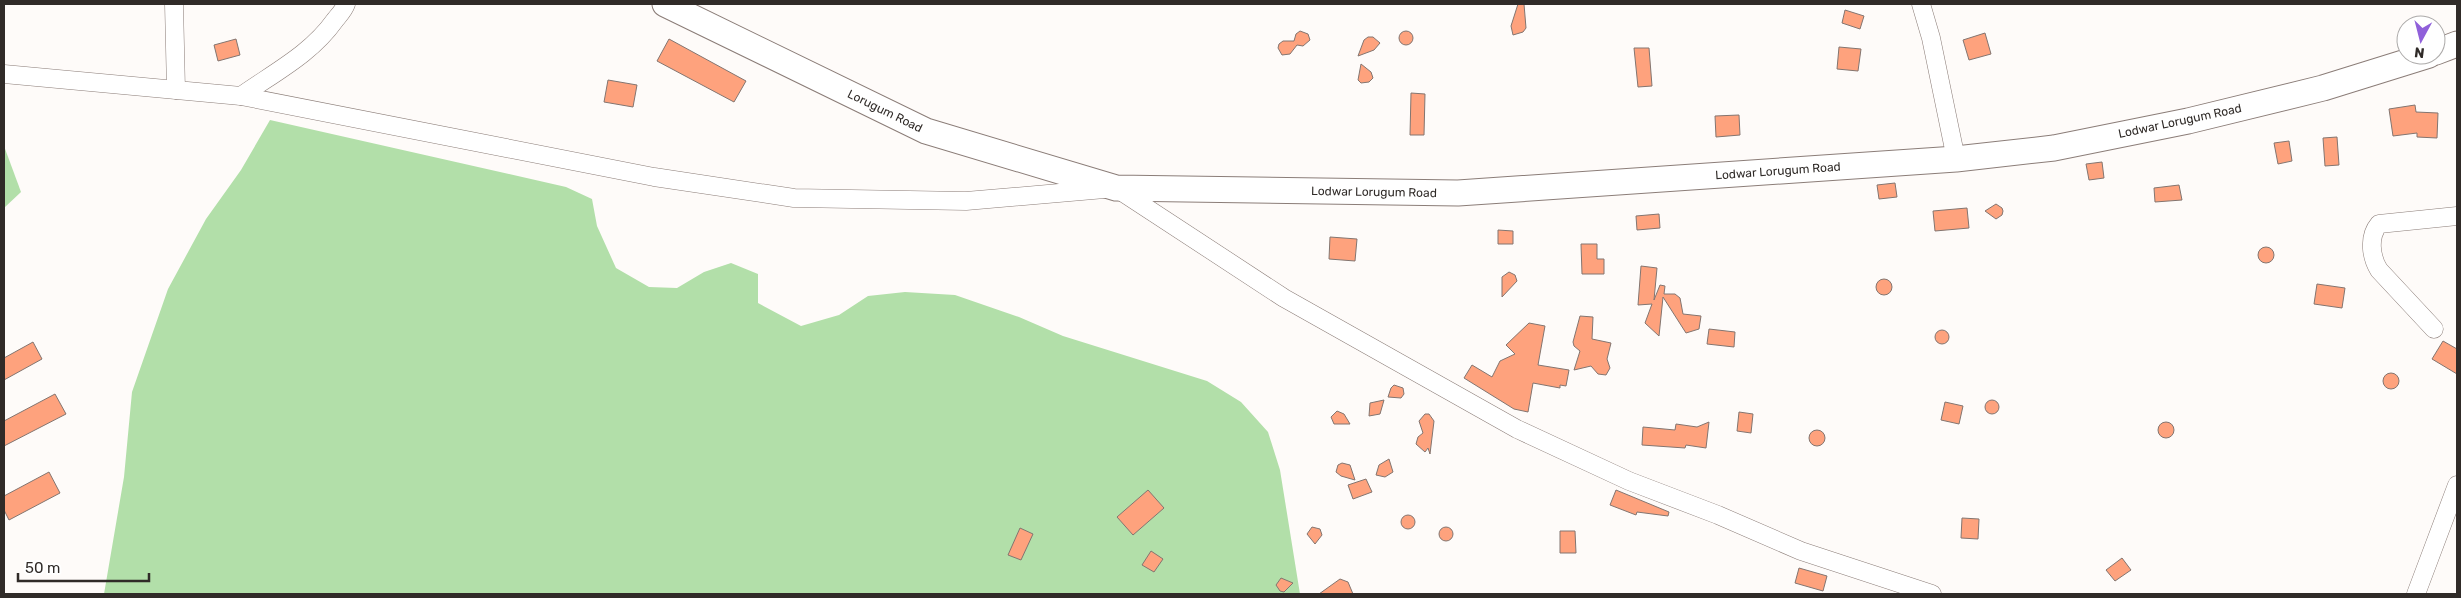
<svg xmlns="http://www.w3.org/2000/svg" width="2461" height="598" font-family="Rubik,sans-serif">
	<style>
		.green { fill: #b2dfa9 }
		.building { fill: #fea27d; stroke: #837570 }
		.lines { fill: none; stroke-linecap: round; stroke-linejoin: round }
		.minor-casing { stroke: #8b7d78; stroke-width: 19 }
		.secondary-casing { stroke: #8b7d78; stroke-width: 27 }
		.minor { stroke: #fff; stroke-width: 18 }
		.secondary { stroke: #fff; stroke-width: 25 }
		.labels { text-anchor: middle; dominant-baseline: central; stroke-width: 4; stroke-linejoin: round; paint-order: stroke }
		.street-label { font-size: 12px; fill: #302b28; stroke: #fff }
	</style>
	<rect width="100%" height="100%" fill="#fefbf9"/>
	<g class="green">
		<path d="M 270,120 L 566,187 L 592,199 L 597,226 L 616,268 L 649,287 L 677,288 L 704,272 L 731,263 L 758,274 L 758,303 L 801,326 L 839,315 L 868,296 L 905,292 L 955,295 L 1019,317 L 1063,336 L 1207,381 L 1241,402 L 1268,432 L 1280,470 L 1300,594 L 104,594 L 124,477 L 132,392 L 168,289 L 206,219 L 241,170 Z"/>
		<path d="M 4,146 L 21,192 L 4,208 Z"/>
	</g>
	<g class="building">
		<path d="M 1518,4 L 1524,4 L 1526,28 L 1523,32 L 1513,35 L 1511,26 Z"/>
		<path d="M 1845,10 L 1864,16 L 1860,29 L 1842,23 Z"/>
		<circle cx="1406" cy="38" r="7"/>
		<path d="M 1300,31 L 1308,34 L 1310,40 L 1303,46 L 1297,45 L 1290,54 L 1282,55 L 1278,48 L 1279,44 L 1283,41 L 1294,41 L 1296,34 Z"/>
		<path d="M 1985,33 L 1991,54 L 1969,60 L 1963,40 Z"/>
		<path d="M 1368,37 L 1373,37 L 1380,43 L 1374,50 L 1358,56 L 1364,40 Z"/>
		<path d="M 236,39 L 240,55 L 218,61 L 214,45 Z"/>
		<path d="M 669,39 L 746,81 L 734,102 L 657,61 Z"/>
		<path d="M 1839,47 L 1861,49 L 1858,71 L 1837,69 Z"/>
		<path d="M 1634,48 L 1649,48 L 1652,86 L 1638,87 Z"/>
		<path d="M 1361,64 L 1371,72 L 1373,78 L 1369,82 L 1361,83 L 1358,80 Z"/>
		<path d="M 608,80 L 637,85 L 633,107 L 604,102 Z"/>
		<path d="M 1411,93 L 1425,94 L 1424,135 L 1410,135 Z"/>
		<path d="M 2415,105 L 2416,112 L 2438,113 L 2437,138 L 2417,137 L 2417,133 L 2393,136 L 2389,109 Z"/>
		<path d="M 1739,115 L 1740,135 L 1716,137 L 1715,116 Z"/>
		<path d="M 2337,137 L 2339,165 L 2325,166 L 2323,138 Z"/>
		<path d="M 2289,141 L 2292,161 L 2278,164 L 2274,143 Z"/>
		<path d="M 2102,162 L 2104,178 L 2089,180 L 2086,164 Z"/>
		<path d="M 1895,183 L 1897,197 L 1879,199 L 1877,185 Z"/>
		<path d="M 2179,185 L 2182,200 L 2155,202 L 2154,188 Z"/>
		<path d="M 1996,204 L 2002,208 L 2003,211 L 2002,215 L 1996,219 L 1985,211 Z"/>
		<path d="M 1967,208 L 1969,228 L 1935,231 L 1933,211 Z"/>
		<path d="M 1659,214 L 1660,228 L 1637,230 L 1636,216 Z"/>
		<path d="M 1498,230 L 1513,231 L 1513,244 L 1498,244 Z"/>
		<path d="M 1330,237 L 1357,239 L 1355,261 L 1329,259 Z"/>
		<path d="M 1581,244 L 1597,244 L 1597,259 L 1604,259 L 1604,274 L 1582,274 Z"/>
		<circle cx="2266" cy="255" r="8"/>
		<path d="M 1641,266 L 1657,268 L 1654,300 L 1660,285 L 1665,286 L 1664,294 L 1675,294 L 1680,298 L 1683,314 L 1701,316 L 1699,329 L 1686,333 L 1663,297 L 1659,336 L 1645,323 L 1652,304 L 1638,305 Z"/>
		<path d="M 1509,272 L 1515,275 L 1517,281 L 1502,297 L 1502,277 Z"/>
		<circle cx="1884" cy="287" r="8"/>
		<path d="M 2317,284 L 2345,288 L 2342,308 L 2314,304 Z"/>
		<path d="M 1580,316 L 1593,317 L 1592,339 L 1611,343 L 1607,359 L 1610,368 L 1606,375 L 1598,374 L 1591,366 L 1574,370 L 1580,351 L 1574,346 L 1573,342 Z"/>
		<path d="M 1529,323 L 1545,326 L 1538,365 L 1569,370 L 1566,386 L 1560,385 L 1560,388 L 1533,383 L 1528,412 L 1514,409 L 1464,378 L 1472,365 L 1492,377 L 1500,361 L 1515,354 L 1506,345 Z"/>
		<path d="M 1709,329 L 1735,332 L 1734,347 L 1707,344 Z"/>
		<circle cx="1942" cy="337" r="7"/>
		<path d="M 2443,341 L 2457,349 L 2457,374 L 2432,359 Z"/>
		<path d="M 33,342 L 42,359 L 4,380 L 4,358 Z"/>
		<circle cx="2391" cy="381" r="8"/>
		<path d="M 1394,385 L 1403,388 L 1404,394 L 1401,398 L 1388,397 L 1391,388 Z"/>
		<path d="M 55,394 L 66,414 L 4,446 L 4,421 Z"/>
		<circle cx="1992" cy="407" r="7"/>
		<path d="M 1384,400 L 1380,414 L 1369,416 L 1370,403 Z"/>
		<path d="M 1945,402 L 1963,406 L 1959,424 L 1941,420 Z"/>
		<path d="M 1337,411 L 1344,414 L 1350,424 L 1334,424 L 1331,417 Z"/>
		<path d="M 1739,412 L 1753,414 L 1751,433 L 1737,431 Z"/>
		<path d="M 1425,414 L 1429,414 L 1434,421 L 1430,454 L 1428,448 L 1425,452 L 1416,444 L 1418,437 L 1423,433 L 1419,421 Z"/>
		<path d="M 1709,422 L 1706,448 L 1686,445 L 1685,448 L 1642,445 L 1643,427 L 1675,430 L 1676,424 L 1697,427 Z"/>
		<circle cx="2166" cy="430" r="8"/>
		<circle cx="1817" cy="438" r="8"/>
		<path d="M 1389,459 L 1393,472 L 1385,477 L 1376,475 L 1379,465 Z"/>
		<path d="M 1342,463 L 1350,465 L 1355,480 L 1341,476 L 1336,472 L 1338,465 Z"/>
		<path d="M 49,472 L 60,493 L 9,520 L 4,510 L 4,496 Z"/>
		<path d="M 1366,479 L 1372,492 L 1353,499 L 1348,485 Z"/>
		<path d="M 1148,490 L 1164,508 L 1133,535 L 1117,517 Z"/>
		<path d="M 1616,490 L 1669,512 L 1668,516 L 1637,512 L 1636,515 L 1610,505 Z"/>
		<circle cx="1408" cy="522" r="7"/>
		<path d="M 1962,518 L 1979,519 L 1978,539 L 1961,538 Z"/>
		<circle cx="1446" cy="534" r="7"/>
		<path d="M 1312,527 L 1320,529 L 1322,535 L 1315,544 L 1307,534 Z"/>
		<path d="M 1020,528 L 1033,534 L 1021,560 L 1008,555 Z"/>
		<path d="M 1560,531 L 1575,531 L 1576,553 L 1560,553 Z"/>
		<path d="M 1151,551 L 1163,559 L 1154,572 L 1142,565 Z"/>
		<path d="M 2122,558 L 2131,570 L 2115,581 L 2106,570 Z"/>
		<path d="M 1799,568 L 1827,576 L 1823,591 L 1795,583 Z"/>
		<path d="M 1281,578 L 1293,583 L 1284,592 L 1280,591 L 1276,585 Z"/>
		<path d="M 1340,579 L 1348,582 L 1353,594 L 1319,594 Z"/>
	</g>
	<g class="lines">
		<g class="minor-casing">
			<g id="minor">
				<path d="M 174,4 L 176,90"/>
				<path d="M 1921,4 L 1931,38 L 1956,159"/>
				<path d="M 4,74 L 241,96 L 654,177 L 794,198 L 966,201 L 1116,188 L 1284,298 L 1517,429 L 1629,481 L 1718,515 L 1801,551 L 1932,594"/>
				<path d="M 241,96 C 275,72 311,54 335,20 C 339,15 344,10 346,4"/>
				<path d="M 2434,329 L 2379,270 C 2371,257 2368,237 2379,224 L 2457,216"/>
				<path d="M 2416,594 L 2457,485"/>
			</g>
		</g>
		<g class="secondary-casing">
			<g id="secondary">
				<path d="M 665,4 L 926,131 L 1116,188 L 1458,193 L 1956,159 L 2054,148 L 2188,121 L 2323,88 L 2429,55"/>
				<path d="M 2436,52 L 2457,44"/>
			</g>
		</g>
		<use href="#minor" class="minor"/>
		<use href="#secondary" class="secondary"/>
	</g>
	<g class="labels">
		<g class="street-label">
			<text transform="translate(885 111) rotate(26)">Lorugum Road</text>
			<text transform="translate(2180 121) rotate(-12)">Lodwar Lorugum Road</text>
			<text transform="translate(1778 171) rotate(-4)">Lodwar Lorugum Road</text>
			<text transform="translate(1374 192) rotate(1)">Lodwar Lorugum Road</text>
		</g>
	</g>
	<rect width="2461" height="598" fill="none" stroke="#302b28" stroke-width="10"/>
	<g transform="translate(2421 40) rotate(187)"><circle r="24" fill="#ffffff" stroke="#acaaa9"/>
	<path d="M0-4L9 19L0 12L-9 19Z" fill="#9060da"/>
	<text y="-8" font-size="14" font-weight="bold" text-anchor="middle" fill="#302b28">N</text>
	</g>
	<path d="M18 573v8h131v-8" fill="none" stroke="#302b28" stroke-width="2.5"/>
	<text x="25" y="573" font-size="15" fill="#302b28" stroke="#ffffff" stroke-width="4" paint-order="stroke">50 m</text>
</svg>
